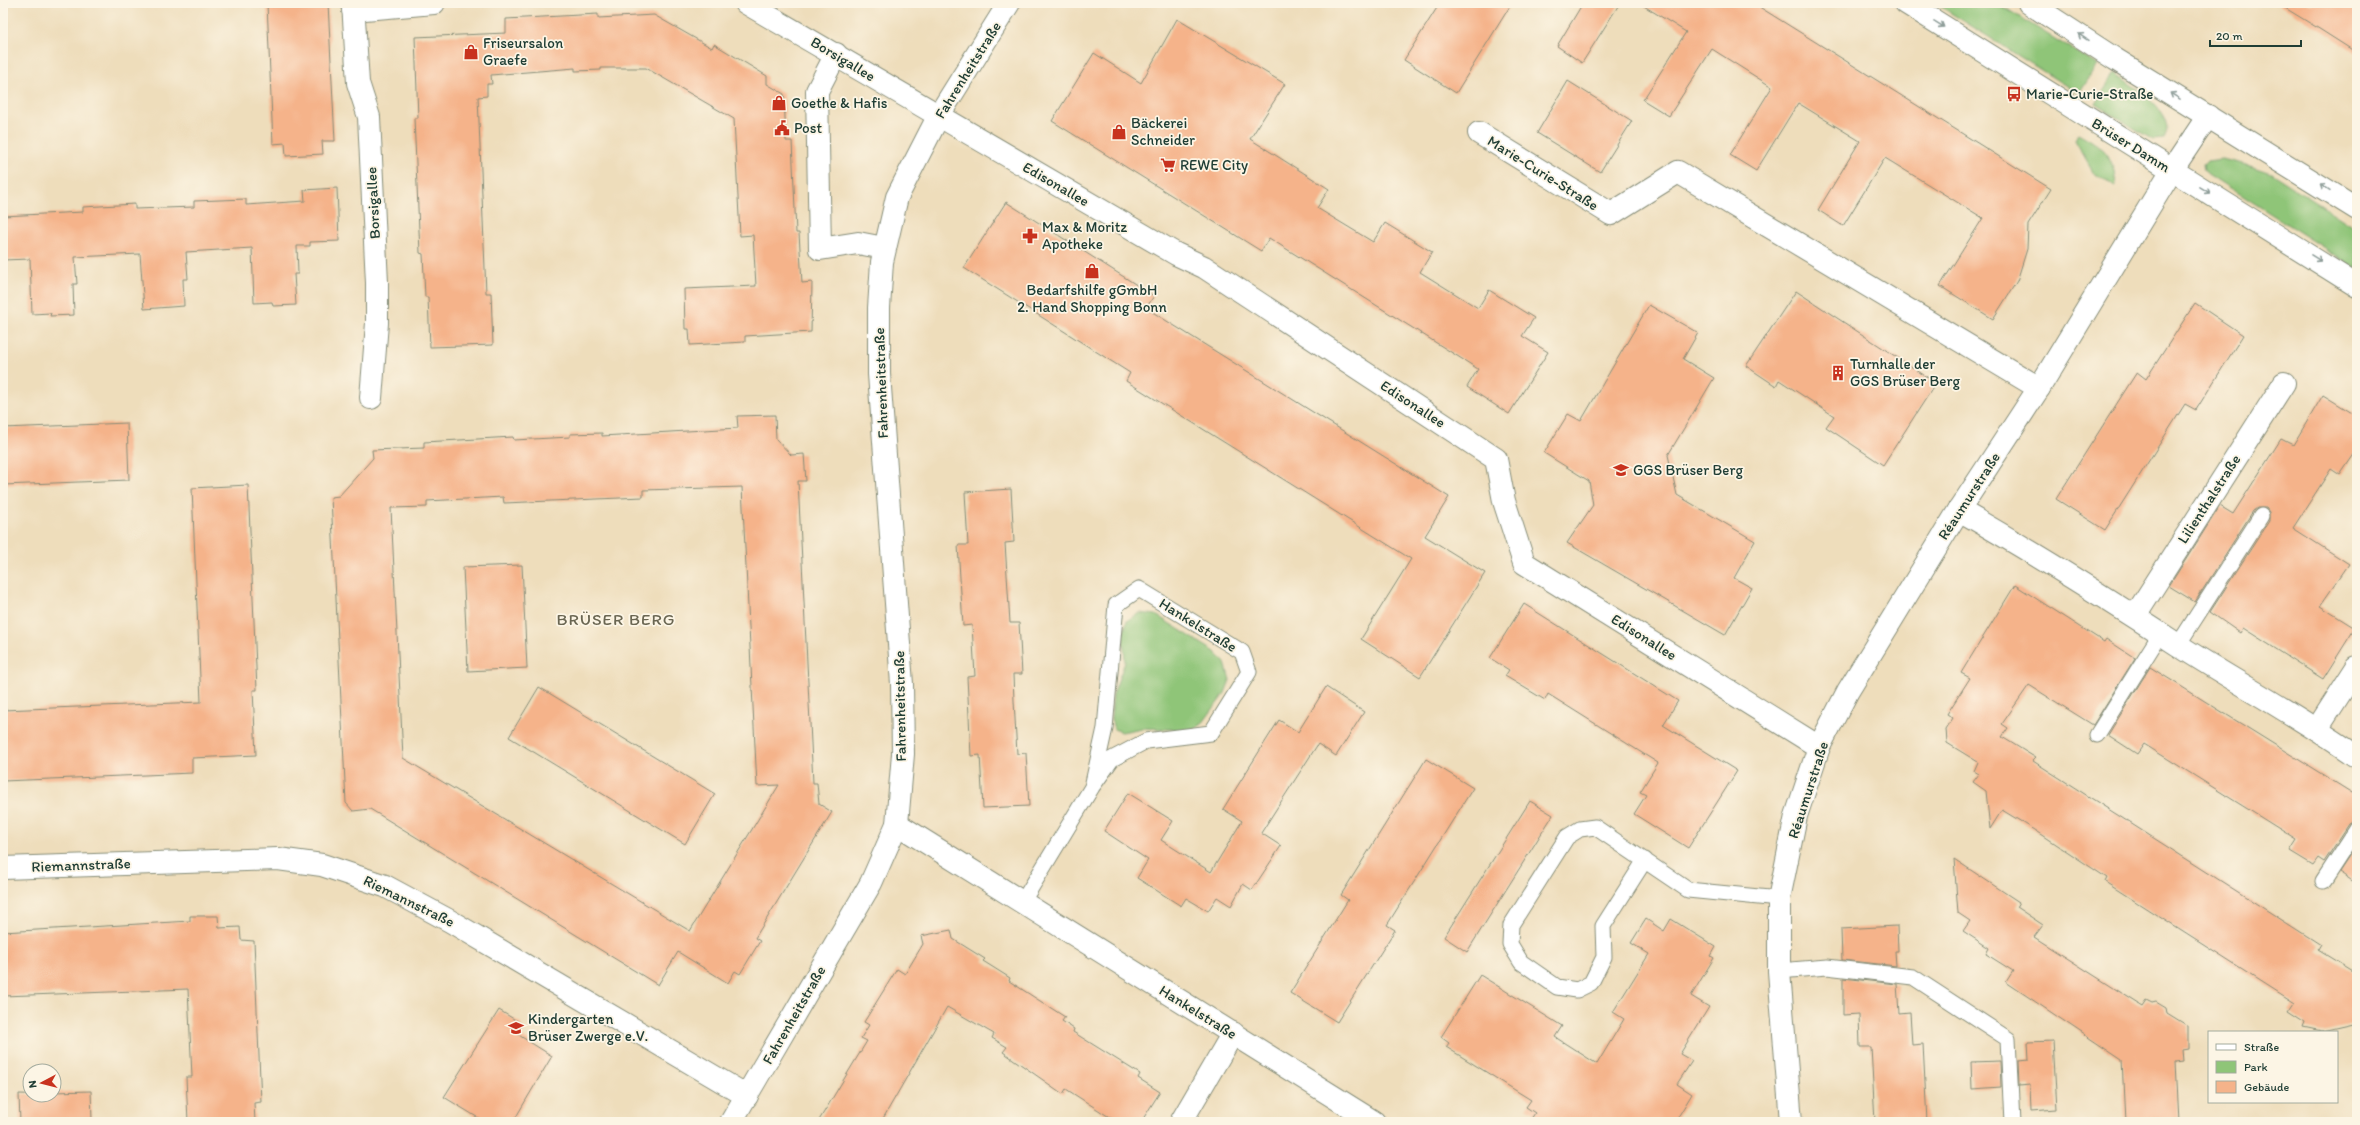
<svg xmlns="http://www.w3.org/2000/svg" width="2360" height="1125" font-family="Itim,sans-serif">
	<style>
		.green { fill: #8fc578; stroke: #578156 }
		.building { fill: #f5b38a; fill-rule: evenodd }
		.lines { fill: none; stroke-linecap: round; stroke-linejoin: round }
		.service-casing { stroke: #868d78; stroke-width: 17 }
		.pedestrian-casing { stroke: #868d78; stroke-width: 24 }
		.minor-casing { stroke: #868d78; stroke-width: 24 }
		.tertiary-casing { stroke: #868d78; stroke-width: 24 }
		.service { stroke: #fff; stroke-width: 15 }
		.pedestrian { stroke: #fff; stroke-width: 22 }
		.minor { stroke: #fff; stroke-width: 22 }
		.tertiary { stroke: #fff; stroke-width: 22 }
		.oneway { stroke: #8f9e9a }
		.labels { text-anchor: middle; dominant-baseline: central; stroke-width: 3.5; stroke-linejoin: round; paint-order: stroke }
		.poi-label { font-size: 15px; fill: #1f3d34; stroke: #fcf5e5; text-anchor: start }
		.street-label { font-size: 15px; fill: #1f3d34; stroke: #fcf5e5 }
		.quarter-label { font-size: 17px; letter-spacing: 1px; fill: #6a6652; stroke: #fcf5e5 }
	</style>
	<rect width="100%" height="100%" fill="#fcf5e5"/>
	<filter id="ink" filterUnits="userSpaceOnUse"><feTurbulence type="fractalNoise" baseFrequency=".025" numOctaves="2"/><feDisplacementMap in="SourceGraphic" scale="8" xChannelSelector="R" yChannelSelector="G"/><feConvolveMatrix kernelMatrix="1 2 1 2 8 2 1 2 1" color-interpolation-filters="sRGB"/></filter>
	<filter id="wash" filterUnits="userSpaceOnUse"><feTurbulence type="fractalNoise" baseFrequency=".012" numOctaves="4" result="noise"/><feDisplacementMap in="SourceGraphic" scale="16" xChannelSelector="R" yChannelSelector="G"/><feGaussianBlur stdDeviation="0.9" result="paint"/><feColorMatrix in="noise" values="0 0 0 0 0 0 0 0 0 0 0 0 0 0 0 0 0 1.4 0 .05"/><feComposite in="paint" operator="in"/></filter>
	<g filter="url(#wash)">
		<rect width="100%" height="100%" fill="#edb"/>
		<g class="green">
			<path d="M 1935,3 L 1997,3 L 2097,65 L 2079,94 Z"/>
			<path d="M 2115,73 C 2132,86 2179,114 2164,139 L 2153,140 L 2095,104 Z"/>
			<path d="M 2078,133 C 2104,147 2114,157 2116,187 L 2094,173 L 2075,140 Z"/>
			<path d="M 2222,159 L 2247,165 L 2271,173 L 2357,229 L 2357,269 L 2204,171 L 2203,165 L 2207,161 Z"/>
			<path d="M 1140,613 L 1156,615 L 1215,652 L 1225,663 L 1230,680 L 1225,693 L 1201,725 L 1190,730 L 1142,728 L 1122,732 L 1114,729 L 1111,719 L 1113,694 L 1125,662 L 1123,635 L 1127,621 Z"/>
		</g>
		<g id="blocks">
			<g class="building">
				<path d="M 267,3 L 328,3 L 335,141 L 322,141 L 323,154 L 286,156 L 285,143 L 273,144 Z"/>
				<path d="M 1440,3 L 1512,3 L 1456,93 L 1404,60 Z"/>
				<path d="M 1583,3 L 1620,3 L 1582,63 L 1557,46 Z"/>
				<path d="M 1639,3 L 1753,3 L 2051,189 L 2028,225 L 2027,249 L 2017,281 L 1993,319 L 1940,286 L 1983,218 L 1885,158 L 1843,226 L 1818,210 L 1860,141 L 1798,103 L 1756,171 L 1730,155 L 1772,87 L 1712,49 L 1669,116 L 1643,100 L 1686,32 Z"/>
				<path d="M 2277,3 L 2357,3 L 2357,53 L 2321,30 Z"/>
				<path d="M 598,14 L 598,18 L 654,15 L 712,48 L 714,44 L 767,76 L 767,84 L 784,94 L 786,141 L 792,141 L 796,233 L 799,233 L 802,283 L 812,282 L 811,332 L 745,336 L 745,342 L 690,345 L 689,329 L 685,329 L 684,289 L 756,286 L 753,235 L 740,236 L 734,119 L 646,68 L 601,68 L 601,70 L 575,71 L 575,68 L 491,75 L 492,84 L 487,84 L 487,96 L 478,97 L 486,293 L 491,293 L 493,345 L 430,347 L 428,297 L 425,297 L 423,254 L 420,253 L 414,118 L 418,118 L 415,37 L 506,33 L 506,19 Z"/>
				<path d="M 1177,19 L 1285,84 L 1250,139 L 1329,189 L 1317,208 L 1373,242 L 1385,223 L 1432,252 L 1420,272 L 1478,308 L 1489,290 L 1534,318 L 1522,336 L 1548,352 L 1509,414 L 1467,387 L 1478,369 L 1269,238 L 1261,251 L 1052,121 L 1094,53 L 1141,83 Z"/>
				<path d="M 1568,81 L 1632,121 L 1600,172 L 1537,133 Z"/>
				<path d="M 337,188 L 339,241 L 310,242 L 310,246 L 297,246 L 298,274 L 294,274 L 296,305 L 273,306 L 272,302 L 254,303 L 252,248 L 186,252 L 188,279 L 183,279 L 184,306 L 144,309 L 140,254 L 75,257 L 77,284 L 73,284 L 74,315 L 50,316 L 51,313 L 32,314 L 30,259 L 3,260 L 3,216 L 83,212 L 83,207 L 135,204 L 135,209 L 194,207 L 194,201 L 246,199 L 246,205 L 305,201 L 304,190 Z"/>
				<path d="M 1006,202 L 1154,296 L 1146,308 L 1449,497 L 1425,536 L 1485,573 L 1420,677 L 1361,639 L 1411,559 L 1126,381 L 1130,373 L 964,268 Z"/>
				<path d="M 1796,291 L 1936,383 L 1883,465 L 1826,427 L 1834,416 L 1779,380 L 1776,386 L 1746,366 Z"/>
				<path d="M 2195,303 L 2243,335 L 2196,410 L 2185,404 L 2105,530 L 2056,499 L 2137,372 L 2146,379 Z"/>
				<path d="M 1649,305 L 1698,333 L 1683,359 L 1714,378 L 1668,455 L 1677,495 L 1755,541 L 1734,578 L 1752,588 L 1725,635 L 1567,543 L 1593,505 L 1589,481 L 1544,453 L 1568,414 L 1581,421 Z"/>
				<path d="M 2323,395 L 2357,416 L 2357,450 L 2340,475 L 2331,469 L 2293,528 L 2349,564 L 2320,606 L 2355,628 L 2323,679 L 2243,628 L 2240,633 L 2210,612 L 2269,521 L 2269,512 L 2266,508 L 2257,508 L 2253,511 L 2195,602 L 2169,586 L 2220,506 L 2233,514 L 2281,439 L 2293,445 Z"/>
				<path d="M 775,415 L 776,439 L 791,455 L 804,454 L 806,481 L 798,481 L 813,783 L 817,783 L 819,804 L 832,812 L 755,938 L 760,941 L 740,974 L 735,971 L 728,983 L 678,952 L 658,985 L 370,809 L 353,811 L 346,803 L 331,497 L 339,496 L 373,458 L 372,450 L 424,448 L 424,442 L 513,437 L 514,440 L 570,437 L 570,434 L 602,433 L 602,436 L 738,428 L 737,416 ZM 742,487 L 757,786 L 779,785 L 690,931 L 403,758 L 391,508 L 427,507 L 427,501 L 503,497 L 504,503 L 643,497 L 643,490 Z"/>
				<path d="M 127,423 L 129,480 L 3,485 L 3,428 Z"/>
				<path d="M 248,485 L 257,690 L 253,690 L 256,755 L 192,758 L 192,773 L 3,781 L 3,710 L 201,702 L 192,488 Z"/>
				<path d="M 1011,489 L 1014,542 L 1005,543 L 1010,623 L 1019,623 L 1022,674 L 1013,674 L 1014,701 L 1017,754 L 1026,753 L 1029,806 L 983,808 L 980,755 L 971,756 L 967,677 L 975,676 L 972,625 L 963,626 L 958,545 L 968,545 L 965,492 Z"/>
				<path d="M 522,565 L 527,668 L 468,671 L 463,567 Z"/>
				<path d="M 2015,585 L 2104,642 L 2106,639 L 2135,658 L 2093,725 L 2029,685 L 2002,724 L 2008,728 L 2002,737 L 2036,758 L 2033,761 L 2321,945 L 2318,950 L 2357,974 L 2357,1024 L 2322,1032 L 2303,1028 L 2305,1023 L 2288,1012 L 2294,1003 L 2105,882 L 2107,878 L 2035,830 L 2002,810 L 1990,829 L 1986,791 L 1973,782 L 1979,774 L 1974,771 L 1978,762 L 1947,743 L 1946,729 L 1953,718 L 1947,714 L 1970,678 L 1961,673 Z"/>
				<path d="M 1524,604 L 1678,701 L 1663,725 L 1737,771 L 1688,848 L 1634,814 L 1646,795 L 1640,792 L 1658,763 L 1548,694 L 1545,700 L 1505,676 L 1509,670 L 1490,658 Z"/>
				<path d="M 2150,667 L 2357,796 L 2357,820 L 2349,824 L 2324,862 L 2318,858 L 2313,865 L 2290,851 L 2297,840 L 2144,744 L 2137,754 L 2108,735 Z"/>
				<path d="M 539,687 L 715,794 L 685,844 L 509,737 Z"/>
				<path d="M 1326,687 L 1364,712 L 1336,756 L 1318,744 L 1275,811 L 1261,833 L 1281,846 L 1252,890 L 1243,884 L 1231,906 L 1217,897 L 1208,911 L 1186,898 L 1181,906 L 1137,878 L 1148,860 L 1104,831 L 1128,793 L 1173,821 L 1161,840 L 1211,872 L 1242,821 L 1223,809 L 1279,720 L 1298,732 Z"/>
				<path d="M 1426,759 L 1473,788 L 1387,925 L 1395,930 L 1337,1022 L 1290,993 L 1348,900 L 1341,895 Z"/>
				<path d="M 1530,801 L 1553,815 L 1467,952 L 1444,937 Z"/>
				<path d="M 2357,845 L 2357,884 L 2339,872 Z"/>
				<path d="M 1954,859 L 2019,902 L 2016,907 L 2043,925 L 2034,937 L 2142,1006 L 2146,1000 L 2152,1003 L 2156,1002 L 2166,1008 L 2167,1013 L 2188,1026 L 2188,1049 L 2182,1050 L 2183,1061 L 2175,1062 L 2178,1122 L 2125,1122 L 2122,1060 L 2006,982 L 2013,971 L 1986,954 L 1989,948 L 1963,931 L 1970,921 L 1958,913 Z"/>
				<path d="M 190,916 L 218,916 L 219,928 L 240,927 L 241,940 L 254,941 L 261,1102 L 254,1103 L 255,1122 L 188,1122 L 186,1077 L 192,1077 L 188,989 L 3,996 L 3,932 L 190,921 Z"/>
				<path d="M 1646,919 L 1664,931 L 1671,919 L 1716,947 L 1711,956 L 1714,958 L 1691,996 L 1709,1007 L 1680,1054 L 1692,1061 L 1677,1084 L 1692,1094 L 1675,1122 L 1529,1122 L 1535,1113 L 1526,1107 L 1531,1100 L 1446,1047 L 1449,1043 L 1441,1037 L 1480,975 L 1562,1026 L 1555,1037 L 1597,1064 L 1624,1019 L 1613,1012 L 1649,954 L 1631,943 Z"/>
				<path d="M 1897,926 L 1898,951 L 1895,951 L 1896,966 L 1842,960 L 1841,929 Z"/>
				<path d="M 951,930 L 953,939 L 985,959 L 983,961 L 1010,978 L 1009,981 L 1065,1017 L 1062,1021 L 1074,1029 L 1073,1032 L 1140,1074 L 1138,1078 L 1160,1092 L 1141,1122 L 1117,1122 L 1066,1089 L 1063,1094 L 1003,1052 L 1007,1047 L 992,1038 L 994,1034 L 947,1007 L 881,1122 L 818,1122 L 867,1041 L 861,1038 L 869,1025 L 864,1022 L 897,969 L 905,974 L 923,944 L 921,936 Z"/>
				<path d="M 1843,978 L 1897,984 L 1899,1013 L 1910,1012 L 1912,1045 L 1923,1044 L 1927,1122 L 1875,1122 L 1871,1047 L 1860,1047 L 1859,1014 L 1843,1015 Z"/>
				<path d="M 499,1010 L 522,1024 L 517,1034 L 552,1056 L 513,1122 L 485,1122 L 444,1097 Z"/>
				<path d="M 2053,1041 L 2057,1109 L 2031,1111 L 2030,1085 L 2019,1086 L 2018,1060 L 2029,1059 L 2028,1042 Z"/>
				<path d="M 2000,1061 L 2001,1087 L 1972,1089 L 1971,1062 Z"/>
				<path d="M 91,1091 L 92,1120 L 20,1122 L 19,1094 L 54,1095 L 54,1092 Z"/>
			</g>
		</g>
	</g>
	<g filter="url(#ink)">
		<use href="#blocks" fill-opacity="0" stroke="#868d78" stroke-width="1"/>
		<g class="lines">
			<g class="service-casing">
				<g id="service">
					<path d="M 2178,645 L 2261,516"/>
					<path d="M 2097,735 L 2161,633"/>
					<path d="M 1645,860 L 1603,926 L 1604,957 L 1591,983 L 1577,990 L 1557,987 L 1521,962 L 1510,944 L 1511,925 L 1567,837 L 1580,829 L 1595,827 L 1688,890 L 1779,899"/>
					<path d="M 2323,881 L 2357,829"/>
					<path d="M 1023,901 L 1092,787 L 1112,759 L 1146,741 L 1211,733 L 1249,672 L 1242,652 L 1139,589 L 1116,605 L 1105,728 L 1092,787"/>
					<path d="M 1779,971 L 1827,967 L 1913,977 L 2008,1039 L 2012,1122"/>
				</g>
			</g>
			<g class="pedestrian-casing">
				<g id="pedestrian">
					<path d="M 353,3 L 358,83 L 369,117 L 377,283 L 377,323 L 371,398"/>
					<path d="M 746,3 L 1176,254 L 1204,267 L 1496,459 L 1504,501 L 1524,563 L 1819,747"/>
					<path d="M 353,10 L 434,3"/>
					<path d="M 836,54 L 817,91 L 820,249 L 858,243 L 884,248"/>
					<path d="M 2135,616 L 2284,383"/>
				</g>
			</g>
			<g class="minor-casing">
				<g id="minor">
					<path d="M 1479,133 L 1611,214 L 1678,172 L 2039,388"/>
					<path d="M 1959,510 C 2033,552 2106,598 2178,645 C 2237,683 2299,716 2357,757"/>
					<path d="M 2317,729 L 2357,667"/>
					<path d="M 897,824 L 1374,1122"/>
					<path d="M 3,868 L 278,859 L 322,865 L 385,886 L 450,921 L 747,1096"/>
					<path d="M 731,1122 L 871,883 L 897,824 L 903,754 L 902,684 L 879,374 L 879,308 L 882,262 L 897,197 L 939,115 L 1009,3"/>
					<path d="M 1181,1122 L 1233,1033"/>
					<path d="M 1791,1122 L 1779,971 L 1779,899 L 1796,816 L 1819,747 L 1848,691 L 1959,510 L 2039,388 L 2172,170 L 2208,116"/>
				</g>
			</g>
			<g class="tertiary-casing">
				<g id="tertiary">
					<path d="M 1906,3 L 2357,286"/>
					<path d="M 2029,3 L 2115,59 L 2357,209"/>
				</g>
			</g>
			<use href="#service" class="service"/>
			<use href="#pedestrian" class="pedestrian"/>
			<use href="#minor" class="minor"/>
			<use href="#tertiary" class="tertiary"/>
		</g>
		<defs><path id="oneway-shaft" d="M-6 0H5M1.5-3L5.5 0L1.5 3" fill="none" stroke-width="1.6" stroke-linecap="round" stroke-linejoin="round"/></defs>
		<g class="oneway">
			<use href="#oneway-shaft" transform="translate(1939 24) rotate(32)"/>
			<use href="#oneway-shaft" transform="translate(2083 37) rotate(-146)"/>
			<use href="#oneway-shaft" transform="translate(2175 96) rotate(-148)"/>
			<use href="#oneway-shaft" transform="translate(2325 187) rotate(-146)"/>
			<use href="#oneway-shaft" transform="translate(2205 190) rotate(31)"/>
			<use href="#oneway-shaft" transform="translate(2316 258) rotate(32)"/>
		</g>
	</g>
	<defs>
		<g id="shop-bare" transform="scale(1.2)"><path d="M-5-2.5h2.3a2.7 3.5 0 0 1 5.4 0H5L5.5 6h-11ZM-1.5-2.5h3a1.5 2.3 0 0 0-3 0Z" fill="#c8321e" stroke="#fcf5e5" stroke-width="2.5" paint-order="stroke"/></g>
		<g id="bus-bare" transform="scale(1.2)"><path d="M-5-6H5V4H4V6H2V4H-2V6H-4V4H-5ZM-3.5-4V0h7V-4ZM-3.5 1.2v1.5H-2V1.2ZM2 1.2v1.5H3.5V1.2Z" fill="#c8321e" stroke="#fcf5e5" stroke-width="2.5" paint-order="stroke"/></g>
		<g id="civic-bare" transform="scale(1.2)"><path d="M-.6-6.5H3V-4.5H.6V-3L4-1V1h2V6H-6V1h2V-1L-.6-3ZM-1.2 2.5V6h2.4V2.5Z" fill="#c8321e" stroke="#fcf5e5" stroke-width="2.5" paint-order="stroke"/></g>
		<g id="supermarket-bare" transform="scale(1.2)"><path d="M-6-5.5h2.5l.6 2H6L4.5 2H-2.5L-4.4-4H-6ZM-1.5 3.2a1.3 1.3 0 1 0 .1 0ZM3 3.2a1.3 1.3 0 1 0 .1 0Z" fill="#c8321e" stroke="#fcf5e5" stroke-width="2.5" paint-order="stroke"/></g>
		<g id="pharmacy-bare" transform="scale(1.2)"><path d="M-2-6h4v4h4v4h-4v4h-4v-4h-4v-4h4Z" fill="#c8321e" stroke="#fcf5e5" stroke-width="2.5" paint-order="stroke"/></g>
		<g id="building-bare" transform="scale(1.2)"><path d="M-4-6H4V6H1V3H-1V6H-4ZM-2.5-4.3h1.7v1.8h-1.7ZM.8-4.3h1.7v1.8H.8ZM-2.5-1h1.7V.8h-1.7ZM.8-1h1.7V.8H.8Z" fill="#c8321e" stroke="#fcf5e5" stroke-width="2.5" paint-order="stroke"/></g>
		<g id="school-bare" transform="scale(1.2)"><path d="M0-5L7-2L0 1L-7-2ZM-4 1L0 2.5L4 1V4Q0 6-4 4Z" fill="#c8321e" stroke="#fcf5e5" stroke-width="2.5" paint-order="stroke"/></g>
	</defs>
	<g fill-rule="evenodd">
		<use href="#shop-bare" x="471" y="52"/>
		<use href="#bus-bare" x="2014" y="94"/>
		<use href="#shop-bare" x="779" y="103"/>
		<use href="#civic-bare" x="782" y="128"/>
		<use href="#shop-bare" x="1119" y="132"/>
		<use href="#supermarket-bare" x="1168" y="165"/>
		<use href="#pharmacy-bare" x="1030" y="236"/>
		<use href="#shop-bare" x="1092" y="271"/>
		<use href="#building-bare" x="1838" y="373"/>
		<use href="#school-bare" x="1621" y="470"/>
		<use href="#school-bare" x="516" y="1028"/>
	</g>
	<g class="labels">
		<g class="poi-label">
			<text x="483" y="43">Friseursalon<tspan x="483" dy="17">Graefe</tspan></text>
			<text x="2026" y="94">Marie-Curie-Straße</text>
			<text x="791" y="103">Goethe &amp; Hafis</text>
			<text x="1131" y="123">Bäckerei<tspan x="1131" dy="17">Schneider</tspan></text>
			<text x="794" y="128">Post</text>
			<text x="1180" y="165">REWE City</text>
			<text x="1042" y="227">Max &amp; Moritz<tspan x="1042" dy="17">Apotheke</tspan></text>
			<text x="1092" y="290" text-anchor="middle">Bedarfshilfe gGmbH<tspan x="1092" dy="17">2. Hand Shopping Bonn</tspan></text>
			<text x="1850" y="364">Turnhalle der<tspan x="1850" dy="17">GGS Brüser Berg</tspan></text>
			<text x="1633" y="470">GGS Brüser Berg</text>
			<text x="528" y="1019">Kindergarten<tspan x="528" dy="17">Brüser Zwerge e.V.</tspan></text>
		</g>
		<g class="street-label">
			<text transform="translate(843 59) rotate(31)">Borsigallee</text>
			<text transform="translate(968 70) rotate(-58)">Fahrenheitstraße</text>
			<text transform="translate(2131 145) rotate(32)">Brüser Damm</text>
			<text transform="translate(1543 173) rotate(32)">Marie-Curie-Straße</text>
			<text transform="translate(1056 184) rotate(30)">Edisonallee</text>
			<text transform="translate(373 203) rotate(-93)">Borsigallee</text>
			<text transform="translate(881 383) rotate(-92)">Fahrenheitstraße</text>
			<text transform="translate(1413 404) rotate(33)">Edisonallee</text>
			<text transform="translate(1969 496) rotate(-57)">Réaumurstraße</text>
			<text transform="translate(2209 499) rotate(-57)">Lilienthalstraße</text>
			<text transform="translate(1198 625) rotate(32)">Hankelstraße</text>
			<text transform="translate(1644 637) rotate(32)">Edisonallee</text>
			<text transform="translate(900 706) rotate(-91)">Fahrenheitstraße</text>
			<text transform="translate(1808 790) rotate(-72)">Réaumurstraße</text>
			<text transform="translate(81 865) rotate(-2)">Riemannstraße</text>
			<text transform="translate(409 901) rotate(26)">Riemannstraße</text>
			<text transform="translate(1198 1012) rotate(32)">Hankelstraße</text>
			<text transform="translate(794 1015) rotate(-60)">Fahrenheitstraße</text>
		</g>
		<g class="quarter-label">
			<text x="616" y="619">BRÜSER BERG</text>
		</g>
	</g>
	<rect width="2360" height="1125" fill="none" stroke="#fcf5e5" stroke-width="16"/>
	<rect x="2208" y="1031" width="130" height="72" fill="#fcf5e5" stroke="#a4ab9e"/>
	<rect x="2216" y="1044" width="20" height="6" fill="#ffffff" stroke="#a4ab9e"/>
	<text x="2244" y="1051" font-size="12" fill="#1f3d34">Straße</text>
	<rect x="2216" y="1061" width="20" height="12" fill="#8fc578" stroke="#a4ab9e"/>
	<text x="2244" y="1071" font-size="12" fill="#1f3d34">Park</text>
	<rect x="2216" y="1081" width="20" height="12" fill="#f5b38a" stroke="#a4ab9e"/>
	<text x="2244" y="1091" font-size="12" fill="#1f3d34">Gebäude</text>
	<g transform="translate(42 1083) rotate(263)"><circle r="19" fill="#fcf5e5" stroke="#a4ab9e"/>
	<path d="M0-3L7 15L0 10L-7 15Z" fill="#c8321e"/>
	<text y="-6" font-size="11" font-weight="bold" text-anchor="middle" fill="#1f3d34">N</text>
	</g>
	<path d="M2210 40v6h91v-6" fill="none" stroke="#1f3d34" stroke-width="2"/>
	<text x="2216" y="40" font-size="12" fill="#1f3d34" stroke="#fcf5e5" stroke-width="3" paint-order="stroke">20 m</text>
</svg>
